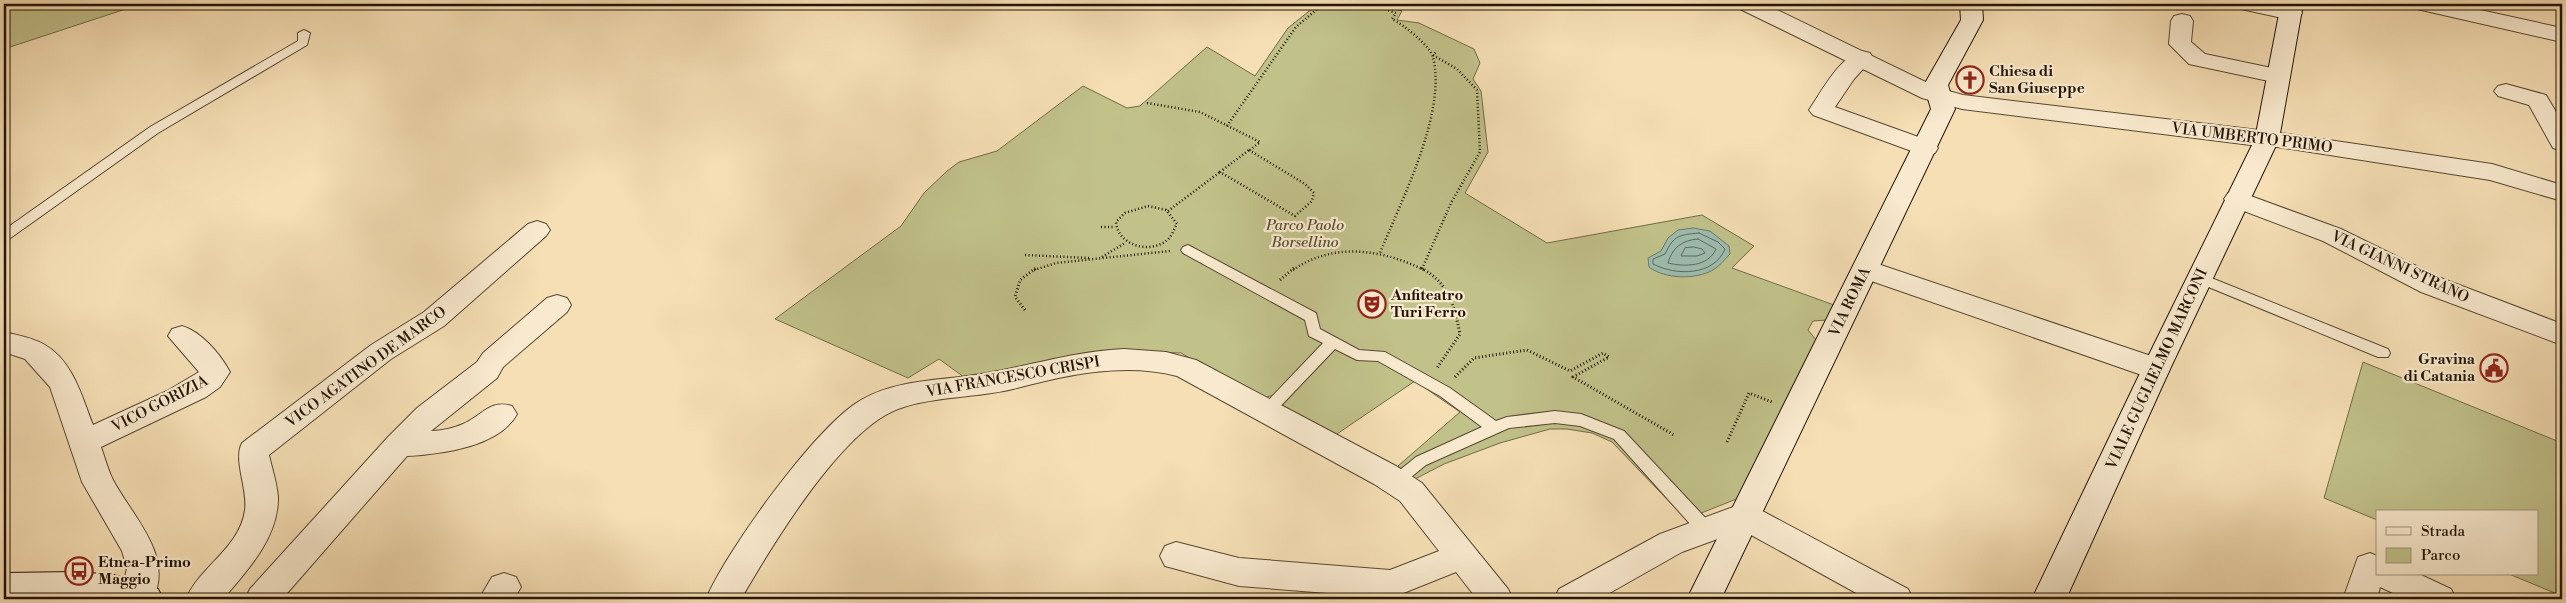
<svg xmlns="http://www.w3.org/2000/svg" width="2566" height="603" font-family="'Libre Bodoni',serif">
	<style>
		.green { fill: #c1c18a; stroke: #726b48 }
		.water { fill: #9dbcaf; stroke: #6c796c }
		.lines { fill: none; stroke-linecap: round; stroke-linejoin: round }
		.shore { stroke: #60685b; stroke-width: 1 }
		.service-casing { stroke: #574832; stroke-width: 2 }
		.minor-casing { stroke: #574832; stroke-width: 2 }
		.tertiary-casing { stroke: #574832; stroke-width: 2 }
		.secondary-casing { stroke: #221507; stroke-width: 2 }
		.path-far1 { stroke: #221507; stroke-width: 2.5; stroke-dasharray: 1 2.5; stroke-linecap: butt }
		.path { stroke: #221507; stroke-width: 3; stroke-dasharray: 1 2.5; stroke-linecap: butt }
		.service { fill: #f9eacf; fill-rule: evenodd }
		.minor { fill: #f9eacf; fill-rule: evenodd }
		.tertiary { fill: #f9eacf; fill-rule: evenodd }
		.secondary { fill: #f9eacf; fill-rule: evenodd }
		.labels { text-anchor: middle; dominant-baseline: central; stroke-width: 4.5; stroke-linejoin: round; paint-order: stroke }
		.poi-label { font-size: 15px; font-weight: bold; fill: #221507; stroke: #f9eacf; text-anchor: start }
		.street-label { font-size: 15px; fill: #221507; stroke: #f9eacf }
		.park-label { font-size: 15px; font-style: italic; fill: #5a5135; stroke: #f9eacf }
	</style>
	<rect width="100%" height="100%" fill="#f6dfb5"/>
	<filter id="stains"><feTurbulence type="fractalNoise" baseFrequency=".004" numOctaves="4"/><feColorMatrix values="0 0 0 0 .2 0 0 0 0 .09 0 0 0 0 .02 0 0 0 .5 -.17"/></filter>
	<radialGradient id="worn" r=".72"><stop offset=".6" stop-color="#630" stop-opacity="0"/><stop offset="1" stop-color="#630" stop-opacity=".3"/></radialGradient>
	<g class="green">
		<path d="M 4,4 L 141,4 L 4,49 Z"/>
		<path d="M 1318,4 L 1382,4 L 1402,11 L 1397,20 L 1419,23 L 1474,49 L 1480,63 L 1473,79 L 1481,91 L 1488,152 L 1465,193 L 1547,243 L 1702,215 L 1754,246 L 1732,268 L 1834,305 L 1827,320 L 1813,321 L 1808,330 L 1817,341 L 1739,498 L 1686,519 L 1612,442 L 1592,433 L 1567,429 L 1550,429 L 1500,443 L 1444,464 L 1415,479 L 1398,466 L 1460,412 L 1415,381 L 1331,438 L 1321,427 L 1310,420 L 1306,423 L 1283,411 L 1283,401 L 1273,395 L 1261,399 L 1181,353 L 1155,352 L 968,380 L 939,359 L 908,378 L 775,319 L 901,226 L 924,193 L 947,171 L 959,162 L 997,151 L 1083,86 L 1127,108 L 1140,106 L 1207,47 L 1255,76 L 1288,28 Z"/>
		<path d="M 2363,362 L 2562,443 L 2562,596 L 2509,574 L 2537,574 L 2537,512 L 2377,512 L 2377,520 L 2324,498 Z"/>
	</g>
	<path class="water" d="M 1693,228 L 1710,231 L 1729,246 L 1730,254 C 1724,260 1720,266 1713,270 C 1695,280 1665,279 1649,267 L 1648,258 L 1661,251 L 1668,238 L 1678,230 Z"/>
	<g class="lines">
		<g class="shore">
			<path d="M 1699,233 L 1718,242 L 1725,249 C 1714,276 1676,276 1653,264 L 1653,259 L 1665,254 C 1674,235 1679,235 1699,233 Z"/>
			<path d="M 1698,239 L 1716,249 C 1708,267 1685,267 1668,263 C 1672,248 1682,240 1698,239 Z"/>
			<path d="M 1694,247 L 1702,249 L 1705,253 L 1697,256 L 1681,256 L 1685,248 Z"/>
		</g>
		<g class="service-casing">
			<g id="service">
				<path d="M 304,30 L 310,33 L 307,45 L 158,133 L 9,239 L 4,240 L 4,230 L 150,127 L 298,41 L 298,33 Z"/>
				<path d="M 1188,245 L 1316,313 L 1320,329 L 1359,350 L 1385,352 L 1450,388 L 1496,421 L 1507,417 L 1555,411 L 1581,414 L 1624,431 L 1712,525 L 1714,530 L 1712,535 L 1706,537 L 1700,535 L 1614,439 L 1580,426 L 1555,423 L 1509,428 L 1426,465 L 1400,486 L 1395,488 L 1390,486 L 1387,482 L 1390,478 L 1416,457 L 1482,427 L 1440,396 L 1378,361 L 1357,360 L 1335,349 L 1272,415 L 1262,415 L 1260,411 L 1262,407 L 1323,343 L 1309,336 L 1305,320 L 1183,253 L 1181,250 L 1183,247 Z"/>
				<path d="M 2199,273 L 2388,349 L 2390,353 L 2388,357 L 2378,357 L 2194,281 L 2192,278 Z"/>
			</g>
		</g>
		<g class="minor-casing">
			<g id="minor">
				<path d="M 2238,4 L 2278,4 L 2299,8 L 2302,13 L 2299,18 L 2291,20 L 2241,9 Z"/>
				<path d="M 2414,4 L 2453,4 L 2562,28 L 2562,42 L 2417,9 Z"/>
				<path d="M 2182,14 L 2190,16 L 2193,21 L 2191,42 L 2205,54 L 2286,71 L 2290,76 L 2286,81 L 2278,83 L 2189,64 L 2169,44 L 2171,21 L 2174,16 Z"/>
				<path d="M 1862,51 L 1870,53 L 1873,58 L 1854,79 L 1835,107 L 1935,143 L 1938,148 L 1935,153 L 1926,156 L 1917,153 L 1813,115 L 1809,110 C 1822,91 1839,57 1862,51 Z"/>
				<path d="M 2506,84 L 2546,95 L 2562,122 L 2562,151 L 2553,148 L 2529,105 L 2498,96 L 2494,91 L 2498,86 Z"/>
				<path d="M 2267,131 L 2492,164 L 2562,185 L 2562,201 L 2490,180 L 2258,144 L 2255,139 L 2258,134 Z"/>
				<path d="M 2237,191 L 2341,229 L 2441,278 L 2562,324 L 2562,345 L 2421,292 L 2323,241 L 2228,205 L 2224,199 L 2228,193 Z"/>
				<path d="M 537,221 L 546,224 L 550,230 L 546,236 L 444,326 L 391,359 L 269,455 C 272,469 277,483 278,497 C 279,537 247,571 223,599 L 186,599 C 200,566 240,548 245,510 C 248,489 233,460 242,443 L 371,345 L 424,312 L 528,224 Z"/>
				<path d="M 1866,260 L 2166,361 L 2170,369 L 2166,377 L 2156,380 L 1857,276 L 1853,269 L 1857,262 Z"/>
				<path d="M 557,295 L 567,298 L 571,305 L 567,312 L 503,367 L 497,378 L 431,431 C 441,431 454,428 463,424 C 482,416 490,399 512,406 L 517,414 C 499,447 441,454 407,456 L 282,599 L 245,599 L 250,589 L 388,437 L 417,408 L 477,362 L 483,353 L 547,298 Z"/>
				<path d="M 182,326 C 202,332 220,354 230,372 L 220,387 L 206,397 L 101,447 C 105,458 108,470 113,480 C 132,516 174,555 153,599 L 123,599 L 121,595 L 127,568 L 122,551 L 82,482 L 50,387 L 25,359 L 4,352 L 4,332 C 16,335 34,338 45,345 C 73,361 82,397 93,425 L 167,391 L 199,372 L 168,336 L 172,329 Z"/>
				<path d="M 1124,349 L 1166,352 L 1196,360 L 1396,466 L 1422,483 L 1508,589 L 1513,599 L 1477,599 L 1456,572 L 1391,598 L 1239,586 L 1165,566 L 1160,556 L 1165,546 L 1176,542 L 1239,558 L 1390,570 L 1439,551 L 1400,501 L 1374,484 L 1177,376 C 1123,362 1066,375 1013,389 C 976,398 934,396 898,409 C 841,430 771,547 741,599 L 706,599 C 727,550 816,426 861,400 C 899,378 945,381 987,373 C 1033,365 1077,351 1124,349 Z"/>
				<path d="M 1744,503 L 1755,507 L 1908,589 L 1913,599 L 1867,599 L 1742,530 L 1682,552 L 1599,599 L 1554,599 L 1559,589 L 1660,534 Z"/>
				<path d="M 2370,553 L 2377,556 L 2377,574 L 2419,574 L 2451,589 L 2456,599 L 2406,599 L 2380,587 L 2377,599 L 2343,599 L 2358,557 Z"/>
				<path d="M 504,573 L 516,577 L 521,587 L 514,599 L 479,599 L 492,577 Z"/>
			</g>
		</g>
		<g class="tertiary-casing">
			<path id="tertiary" d="M 1737,4 L 1765,4 L 1938,88 L 1963,95 L 2267,131 L 2276,134 L 2279,139 L 2276,144 L 2267,147 L 1962,109 L 1922,98 L 1740,9 Z"/>
		</g>
		<g class="secondary-casing">
			<g id="secondary">
				<path d="M 1960,4 L 1982,4 L 1983,20 L 1948,85 L 1955,109 L 1721,599 L 1687,599 L 1931,109 L 1924,85 L 1961,20 Z"/>
				<path d="M 2281,4 L 2303,4 L 2279,139 L 2170,369 L 2066,599 L 2032,599 L 2142,369 L 2255,139 Z"/>
				<path d="M 77,572 L 114,575 L 158,589 L 163,599 L 4,599 L 4,573 Z"/>
			</g>
		</g>
		<g class="path-far1">
			<path d="M 1372,4 L 1396,13 L 1392,19 C 1403,24 1430,46 1433,57 C 1447,113 1401,201 1380,253"/>
			<path d="M 1147,103 L 1200,112 L 1260,142 L 1250,150"/>
			<path d="M 1227,126 L 1296,27 L 1323,4"/>
			<path d="M 1249,150 L 1305,184 L 1314,193 L 1312,201 L 1295,216 L 1220,172 Z"/>
			<path d="M 1148,206 L 1166,210 L 1177,224 C 1174,229 1171,238 1166,241 C 1148,254 1118,245 1116,222 L 1125,213 Z"/>
			<path d="M 1168,211 L 1220,172"/>
			<path d="M 1101,227 L 1115,227"/>
			<path d="M 1025,255 L 1089,258"/>
			<path d="M 1102,257 L 1125,243"/>
			<path d="M 1422,269 L 1451,203 L 1480,152 L 1477,90 L 1457,69 L 1433,55 L 1437,51"/>
			<path d="M 1034,270 L 1056,263 L 1170,251"/>
			<path d="M 1293,270 C 1333,242 1382,249 1424,270"/>
		</g>
		<g class="path">
			<path d="M 1421,268 C 1449,283 1454,305 1460,334 L 1437,368"/>
			<path d="M 1280,280 L 1294,268"/>
			<path d="M 1025,310 L 1015,297 L 1020,280 L 1036,268"/>
			<path d="M 1455,377 L 1474,358 L 1527,350 L 1570,371 L 1603,353 L 1609,357 L 1573,377 L 1674,435"/>
			<path d="M 1727,442 L 1749,393 L 1772,402"/>
		</g>
		<use href="#service" class="service"/>
		<use href="#minor" class="minor"/>
		<use href="#tertiary" class="tertiary"/>
		<use href="#secondary" class="secondary"/>
	</g>
	<defs>
		<g id="church-ring" transform="scale(1.4375)"><circle r="9.5" fill="#f9eacf" stroke="#8f2418" stroke-width="1.5"/><path d="M-1.2-6h2.4v3.5h3.3v2.4h-3.3V6h-2.4V-.1h-3.3v-2.4h3.3Z" fill="#8f2418"/></g>
		<g id="theatre-ring" transform="scale(1.4375)"><circle r="9.5" fill="#f9eacf" stroke="#8f2418" stroke-width="1.5"/><path d="M-5-5.5Q0-4 5-5.5V0Q5 5 0 6Q-5 5-5 0ZM-3.3-2.5H-1v1.5H-3.3ZM1-2.5H3.3v1.5H1ZM-2.8 1Q0 5.5 2.8 1Z" fill="#8f2418"/></g>
		<g id="civic-ring" transform="scale(1.4375)"><circle r="9.5" fill="#f9eacf" stroke="#8f2418" stroke-width="1.5"/><path d="M-.6-6.5H3V-4.5H.6V-3L4-1V1h2V6H-6V1h2V-1L-.6-3ZM-1.2 2.5V6h2.4V2.5Z" fill="#8f2418"/></g>
		<g id="bus-ring" transform="scale(1.4375)"><circle r="9.5" fill="#f9eacf" stroke="#8f2418" stroke-width="1.5"/><path d="M-5-6H5V4H4V6H2V4H-2V6H-4V4H-5ZM-3.5-4V0h7V-4ZM-3.5 1.2v1.5H-2V1.2ZM2 1.2v1.5H3.5V1.2Z" fill="#8f2418"/></g>
	</defs>
	<g fill-rule="evenodd">
		<use href="#church-ring" x="1970" y="80"/>
		<use href="#theatre-ring" x="1372" y="304"/>
		<use href="#civic-ring" x="2494" y="368"/>
		<use href="#bus-ring" x="79" y="571"/>
	</g>
	<g class="labels">
		<g class="poi-label">
			<text x="1989" y="71">Chiesa di<tspan x="1989" dy="17">San Giuseppe</tspan></text>
			<text x="1391" y="295">Anfiteatro<tspan x="1391" dy="17">Turi Ferro</tspan></text>
			<text x="2475" y="359" text-anchor="end">Gravina<tspan x="2475" dy="17">di Catania</tspan></text>
			<text x="98" y="562">Etnea-Primo<tspan x="98" dy="17">Maggio</tspan></text>
		</g>
		<g class="street-label">
			<text transform="translate(2252 138) rotate(7)">VIA UMBERTO PRIMO</text>
			<text transform="translate(2400 267) rotate(25)">VIA GIANNI STRANO</text>
			<text transform="translate(1850 302) rotate(-64)">VIA ROMA</text>
			<text transform="translate(366 367) rotate(-36)">VICO AGATINO DE MARCO</text>
			<text transform="translate(2157 369) rotate(-65)">VIALE GUGLIELMO MARCONI</text>
			<text transform="translate(1013 377) rotate(-10)">VIA FRANCESCO CRISPI</text>
			<text transform="translate(160 404) rotate(-27)">VICO GORIZIA</text>
		</g>
		<g class="park-label">
			<text x="1305" y="225">Parco Paolo<tspan x="1305" dy="17">Borsellino</tspan></text>
		</g>
	</g>
	<rect width="2566" height="603" fill="none" stroke="#f6dfb5" stroke-width="20"/>
	<rect x="5" y="5" width="2556" height="593" fill="none" stroke="#221507" stroke-width="2.5"/>
	<rect x="10" y="10" width="2546" height="583" fill="none" stroke="#221507"/>
	<rect x="2376" y="510" width="162" height="65" fill="#f9eacf" stroke="#a3957f"/>
	<rect x="2386" y="527" width="25" height="8" fill="#f9eacf" stroke="#a3957f"/>
	<text x="2421" y="536" font-size="15" fill="#221507">Strada</text>
	<rect x="2386" y="548" width="25" height="15" fill="#c1c18a" stroke="#a3957f"/>
	<text x="2421" y="560" font-size="15" fill="#221507">Parco</text>
	<rect width="100%" height="100%" filter="url(#stains)"/>
	<rect width="100%" height="100%" fill="url(#worn)"/>
</svg>
